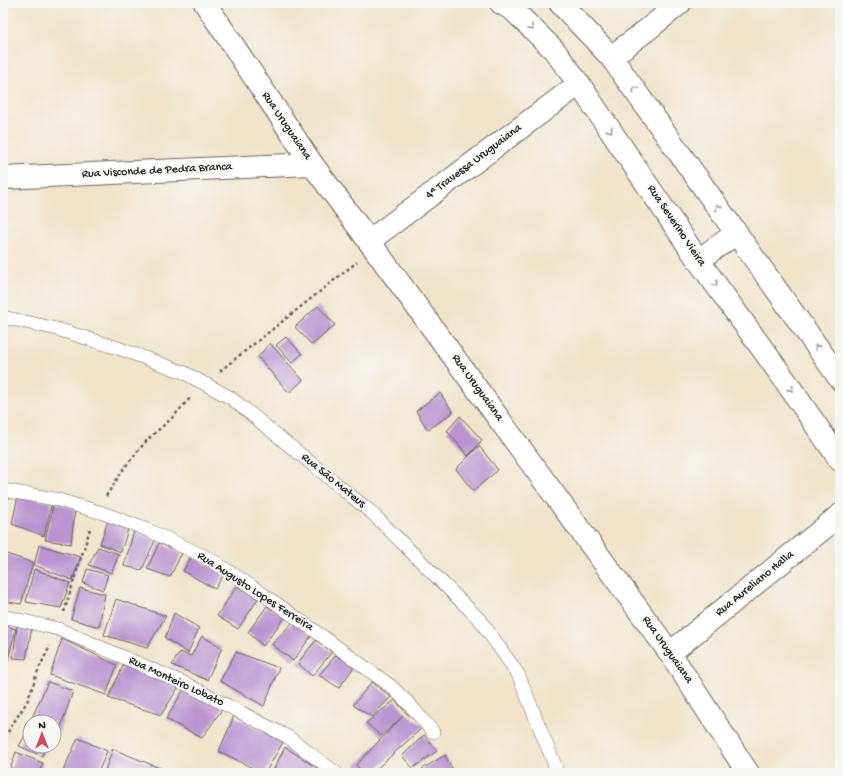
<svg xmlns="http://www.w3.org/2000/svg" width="843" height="776" font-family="'Gochi Hand',sans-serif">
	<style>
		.building { fill: #ba93d0 }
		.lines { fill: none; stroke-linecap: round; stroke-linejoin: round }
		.service-casing { stroke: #676259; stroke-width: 14 }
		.minor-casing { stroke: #676259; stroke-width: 24 }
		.tertiary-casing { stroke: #676259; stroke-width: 24 }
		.secondary-casing { stroke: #676259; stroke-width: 24 }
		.path { stroke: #676259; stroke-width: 2.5; stroke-dasharray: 3 3; stroke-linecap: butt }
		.service { stroke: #fff; stroke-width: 13 }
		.minor { stroke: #fff; stroke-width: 22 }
		.tertiary { stroke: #fff; stroke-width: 22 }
		.secondary { stroke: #fff; stroke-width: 22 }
		.oneway { stroke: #999 }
		.labels { text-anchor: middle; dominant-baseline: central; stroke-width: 4; stroke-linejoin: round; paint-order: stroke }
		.street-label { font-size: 12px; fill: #1c1c1c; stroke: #f6f6f2 }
	</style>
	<rect width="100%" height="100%" fill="#f6f6f2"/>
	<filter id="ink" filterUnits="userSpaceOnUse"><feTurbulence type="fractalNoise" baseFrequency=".025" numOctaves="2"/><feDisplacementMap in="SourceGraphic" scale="8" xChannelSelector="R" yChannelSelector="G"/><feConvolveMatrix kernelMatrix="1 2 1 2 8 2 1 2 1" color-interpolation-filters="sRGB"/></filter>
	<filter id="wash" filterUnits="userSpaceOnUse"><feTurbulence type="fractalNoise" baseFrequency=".012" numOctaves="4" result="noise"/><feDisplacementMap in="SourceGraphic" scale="16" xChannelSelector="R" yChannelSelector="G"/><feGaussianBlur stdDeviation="0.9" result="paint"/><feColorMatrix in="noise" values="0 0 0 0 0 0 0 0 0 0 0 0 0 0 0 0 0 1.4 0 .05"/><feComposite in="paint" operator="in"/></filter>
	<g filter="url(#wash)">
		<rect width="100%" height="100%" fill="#f1e4cb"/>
		<g id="blocks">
			<g class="building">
				<path d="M 318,306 L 335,325 L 312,345 L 295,327 Z"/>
				<path d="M 286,337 L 302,354 L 292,363 L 276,345 Z"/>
				<path d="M 270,343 L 303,380 L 289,393 L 258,357 Z"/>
				<path d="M 440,393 L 453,412 L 428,430 L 416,411 Z"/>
				<path d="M 460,416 L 482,440 L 468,456 L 447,431 Z"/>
				<path d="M 479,446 L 498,470 L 473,491 L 456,469 Z"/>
				<path d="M 18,496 L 52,502 L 44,536 L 12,524 Z"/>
				<path d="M 54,502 L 75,509 L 71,544 L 45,540 Z"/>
				<path d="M 108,520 L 129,526 L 121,552 L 100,544 Z"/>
				<path d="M 134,531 L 155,540 L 142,570 L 124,566 Z"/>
				<path d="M 159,543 L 182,553 L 170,577 L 147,569 Z"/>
				<path d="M 39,545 L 81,557 L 72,580 L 34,565 Z"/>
				<path d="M 98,547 L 119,554 L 111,573 L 89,565 Z"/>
				<path d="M 4,553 L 33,563 L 21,604 L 3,601 L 3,560 Z"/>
				<path d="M 192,556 L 224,574 L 215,589 L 183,571 Z"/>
				<path d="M 34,569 L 70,583 L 61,608 L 26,602 Z"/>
				<path d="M 87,569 L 108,575 L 103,590 L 83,583 Z"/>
				<path d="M 237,586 L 258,599 L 238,629 L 217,616 Z"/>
				<path d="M 80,588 L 105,594 L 99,627 L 71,619 Z"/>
				<path d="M 116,599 L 166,616 L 147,648 L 104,635 Z"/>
				<path d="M 267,606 L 285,617 L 263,646 L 248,632 Z"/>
				<path d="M 174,613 L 199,628 L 188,653 L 165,638 Z"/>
				<path d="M 293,622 L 312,635 L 293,661 L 272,644 Z"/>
				<path d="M 3,625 L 16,629 L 7,663 L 3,661 Z"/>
				<path d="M 17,626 L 32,628 L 26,659 L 13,658 Z"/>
				<path d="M 202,636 L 222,648 L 207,680 L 172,665 L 180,652 L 191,656 Z"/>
				<path d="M 62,639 L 117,665 L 106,695 L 50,675 Z"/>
				<path d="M 316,640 L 332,652 L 312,676 L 298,663 Z"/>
				<path d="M 236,652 L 279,668 L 264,706 L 220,681 Z"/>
				<path d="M 336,655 L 354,667 L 339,688 L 319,675 Z"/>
				<path d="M 125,662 L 178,688 L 161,715 L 108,698 Z"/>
				<path d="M 48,682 L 73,691 L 59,732 L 54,731 L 54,722 L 30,722 Z"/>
				<path d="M 372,682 L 391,697 L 372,717 L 353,705 Z"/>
				<path d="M 184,689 L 223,708 L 202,738 L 166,719 Z"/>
				<path d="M 395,700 L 406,713 L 424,726 L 372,773 L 363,773 L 356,765 L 403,716 L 381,736 L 366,723 Z"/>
				<path d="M 234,716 L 283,742 L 265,773 L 262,773 L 219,751 Z"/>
				<path d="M 30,727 L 30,746 L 46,746 L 42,756 L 19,746 Z"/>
				<path d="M 424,735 L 437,751 L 413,768 L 402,756 Z"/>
				<path d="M 78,738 L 107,751 L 98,773 L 62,773 Z"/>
				<path d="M 285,747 L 325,773 L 272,773 Z"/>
				<path d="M 113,749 L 172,773 L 104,773 Z"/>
				<path d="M 16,752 L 43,763 L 39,773 L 9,773 Z"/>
				<path d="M 445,755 L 453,770 L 448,773 L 424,773 L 422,769 Z"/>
			</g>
		</g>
	</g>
	<g filter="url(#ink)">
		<use href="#blocks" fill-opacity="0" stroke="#676259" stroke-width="1"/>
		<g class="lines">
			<g class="service-casing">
				<g id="service">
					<path d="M 3,317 L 57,329 L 118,348 L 183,372 L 231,398 L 371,512 L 480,620 L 518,674 L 556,768 L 557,773"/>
					<path d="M 3,490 L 55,499 L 106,514 L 150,531 L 210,559 L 260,592 L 322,636 L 392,687 L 411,706 L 433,732"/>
					<path d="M 3,616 L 58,629 L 186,684 L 288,737 L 336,773"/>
				</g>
			</g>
			<g class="minor-casing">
				<g id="minor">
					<path d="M 611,57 L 647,30 L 680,3"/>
					<path d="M 3,178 L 312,164"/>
					<path d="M 369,241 L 579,84"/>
					<path d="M 670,653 L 840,515"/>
				</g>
			</g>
			<g class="tertiary-casing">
				<path id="tertiary" d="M 205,3 L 312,164 L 374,248 L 670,653 L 748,773"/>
			</g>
			<g class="secondary-casing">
				<g id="secondary">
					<path d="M 501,3 L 513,10 L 554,50 L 579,84 L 698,260 L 782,376 L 840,460"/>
					<path d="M 560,3 L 611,57 L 840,379"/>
					<path d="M 698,260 L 737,233"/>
				</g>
			</g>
			<g class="path">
				<path d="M 220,371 L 357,262"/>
				<path d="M 106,496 L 125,467 L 147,440 L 172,418 L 191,397"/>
				<path d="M 64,612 L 90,529"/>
				<path d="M 3,743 L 10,728 L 27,702 L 39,668 L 50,646"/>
			</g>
			<use href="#service" class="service"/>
			<use href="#minor" class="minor"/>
			<use href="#tertiary" class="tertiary"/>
			<use href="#secondary" class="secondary"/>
		</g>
		<defs><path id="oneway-chevron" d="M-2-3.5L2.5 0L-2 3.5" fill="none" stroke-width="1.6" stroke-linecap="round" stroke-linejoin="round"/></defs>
		<g class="oneway">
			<use href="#oneway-chevron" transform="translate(531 28) rotate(44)"/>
			<use href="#oneway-chevron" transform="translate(635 89) rotate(-126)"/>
			<use href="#oneway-chevron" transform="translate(610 130) rotate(56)"/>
			<use href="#oneway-chevron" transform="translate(718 207) rotate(-125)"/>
			<use href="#oneway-chevron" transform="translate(715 284) rotate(54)"/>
			<use href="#oneway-chevron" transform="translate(817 347) rotate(-125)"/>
			<use href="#oneway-chevron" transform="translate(791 389) rotate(55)"/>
		</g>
	</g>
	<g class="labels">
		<g class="street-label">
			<text transform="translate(286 126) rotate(56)">Rua Uruguaiana</text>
			<text transform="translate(474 162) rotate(-37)">4ª Travessa Uruguaiana</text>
			<text transform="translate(157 171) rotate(-3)">Rua Visconde de Pedra Branca</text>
			<text transform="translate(676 226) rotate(56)">Rua Severino Vieira</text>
			<text transform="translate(477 388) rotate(54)">Rua Uruguaiana</text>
			<text transform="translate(333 481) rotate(39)">Rua São Mateus</text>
			<text transform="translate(755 584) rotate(-39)">Rua Aureliano Halla</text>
			<text transform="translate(255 592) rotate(33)">Rua Augusto Lopes Ferreira</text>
			<text transform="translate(667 650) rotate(55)">Rua Uruguaiana</text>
			<text transform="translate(176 682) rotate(25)">Rua Monteiro Lobato</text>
		</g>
	</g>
	<rect width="843" height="776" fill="none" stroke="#f6f6f2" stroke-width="16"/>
	<g transform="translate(42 734)"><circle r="19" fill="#f6f6f2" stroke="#9f9f9c"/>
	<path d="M0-3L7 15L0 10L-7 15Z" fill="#d1495b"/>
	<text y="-6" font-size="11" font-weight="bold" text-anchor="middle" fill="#1c1c1c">N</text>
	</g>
</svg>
